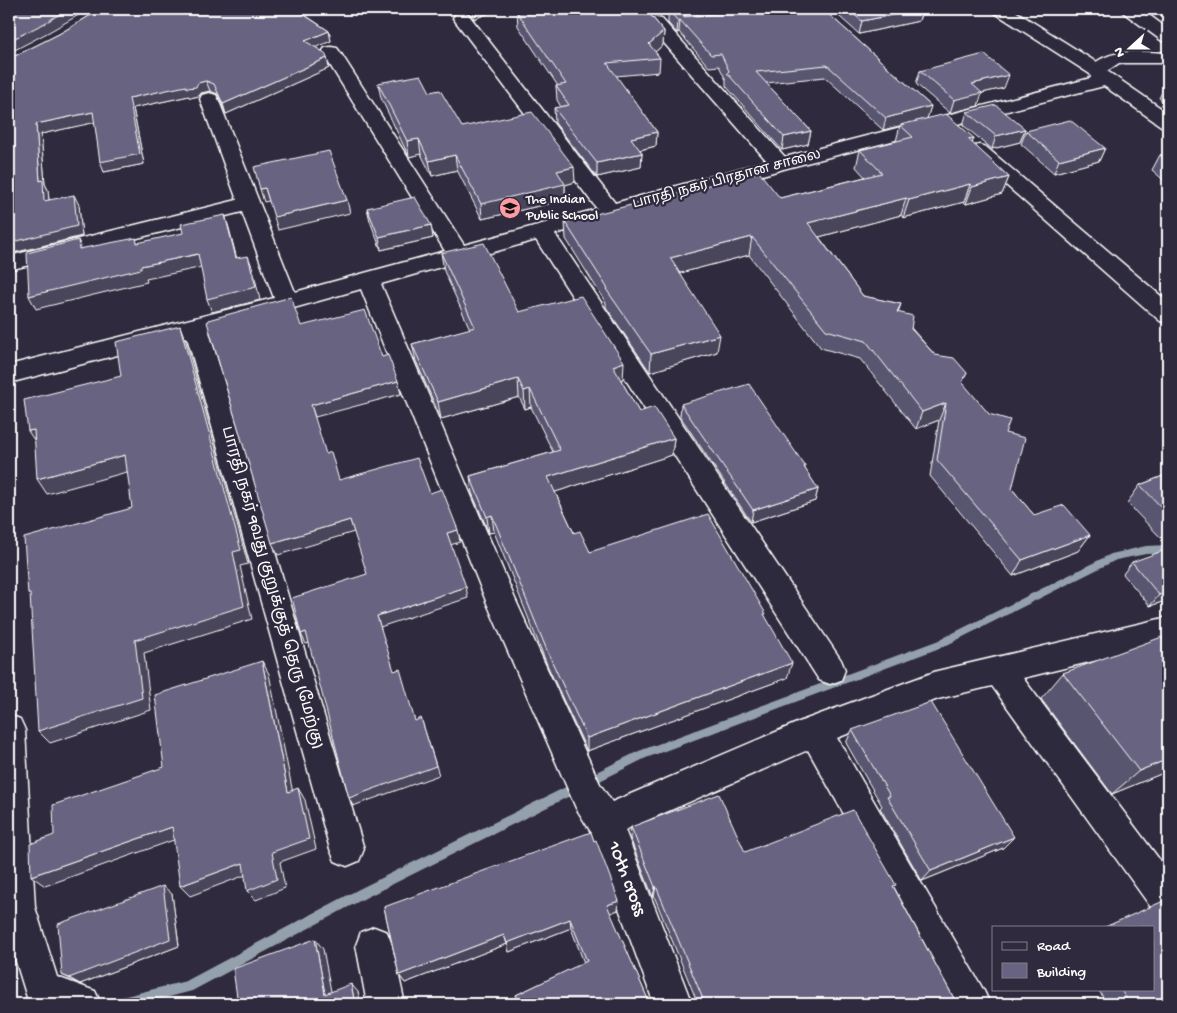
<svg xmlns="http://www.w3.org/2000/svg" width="1177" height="1013" font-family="'Gochi Hand','Noto Sans Tamil',sans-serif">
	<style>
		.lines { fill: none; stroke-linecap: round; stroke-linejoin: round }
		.stream { fill: #94a1ad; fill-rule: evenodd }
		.minor-casing { stroke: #fff; stroke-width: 3 }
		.minor { fill: #2f2a3d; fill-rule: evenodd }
		.wall { fill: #59556f; stroke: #fff }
		.shaded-wall { fill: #48455a; stroke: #fff }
		.building { fill: #676381; stroke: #fff }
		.labels { text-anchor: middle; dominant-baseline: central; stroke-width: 4.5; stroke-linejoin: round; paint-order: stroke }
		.far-street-label { font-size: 14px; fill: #fff; stroke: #2f2a3d }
		.far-poi-label { font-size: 14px; fill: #fff; stroke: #2f2a3d; text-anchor: start }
		.street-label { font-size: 16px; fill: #fff; stroke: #2f2a3d }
		.near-street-label { font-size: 19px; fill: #fff; stroke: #2f2a3d }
	</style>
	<rect width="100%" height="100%" fill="#2f2a3d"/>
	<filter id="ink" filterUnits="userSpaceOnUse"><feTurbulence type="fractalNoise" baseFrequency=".02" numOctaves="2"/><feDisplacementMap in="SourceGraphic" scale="10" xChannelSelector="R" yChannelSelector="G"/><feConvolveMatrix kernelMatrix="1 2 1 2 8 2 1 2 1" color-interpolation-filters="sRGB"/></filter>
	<g filter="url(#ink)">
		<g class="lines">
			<path class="stream" d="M 1168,545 L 1168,553 L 1146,554 L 1116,560 L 945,646 L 646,758 L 367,897 L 192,991 L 142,1004 L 112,1004 L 114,1000 L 118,998 L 186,981 L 359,889 L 639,751 L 939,640 L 1111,554 L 1146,546 Z"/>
			<g class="minor-casing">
				<g id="minor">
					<path d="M 993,9 L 1012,9 L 1096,62 C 1116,48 1145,52 1168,53 L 1168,63 L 1119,63 L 1107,71 L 1168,113 L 1168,128 L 1161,126 L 1104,86 L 787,168 L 555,234 L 841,660 L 845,670 L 841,680 L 830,684 L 819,680 L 536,240 L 381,284 L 516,601 L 600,784 L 612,802 L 804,720 L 937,671 L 1168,617 L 1168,643 L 1023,678 L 1168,871 L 1168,918 L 1155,913 L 992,686 L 938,699 L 837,738 L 984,991 L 990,1004 L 950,1004 L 808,750 L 625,830 L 692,1004 L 654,1004 L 591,832 L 576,808 L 486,601 L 361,289 L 209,332 L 364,849 L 359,861 L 347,866 L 335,861 L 330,849 L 187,337 L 9,383 L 9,365 L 274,298 L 242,212 L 9,270 L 9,256 L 237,200 L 200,99 L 202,95 L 209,93 L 216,95 L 218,99 L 295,292 L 445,251 L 322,52 L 325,48 L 331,47 L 337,48 L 340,52 L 464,245 L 597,209 L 456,22 L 453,18 L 456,14 L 462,13 L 468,14 L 615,203 L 767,161 L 650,27 L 647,23 L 650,19 L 656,18 L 662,19 L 785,157 L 1091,78 L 1090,74 L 995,13 Z"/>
					<path d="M 1122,9 L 1141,9 L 1168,29 L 1168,42 L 1162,41 L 1124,13 Z"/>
					<path d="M 979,145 L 986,147 L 1168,302 L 1168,323 L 1160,321 L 972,155 L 969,151 L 972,147 Z"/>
					<path d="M 9,715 L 20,719 L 25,730 L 35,907 L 57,977 L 95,991 L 101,1004 L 29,1004 L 9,939 Z"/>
					<path d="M 374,927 L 387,932 L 392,945 L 405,1004 L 367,1004 L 356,945 L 361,932 Z"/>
				</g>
			</g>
			<use href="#minor" class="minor"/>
		</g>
		<g class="wall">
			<path d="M 101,9 L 325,9 L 305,15 L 329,31 L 331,41 L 315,47 L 327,58 L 329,68 L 226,114 L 218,94 L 210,91 L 201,93 L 199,96 L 190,98 L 189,96 L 133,108 L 144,164 L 104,172 L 95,122 L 41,134 L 45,184 L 48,190 L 49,200 L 79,205 L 82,236 L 9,254 L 11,58 L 59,34 Z"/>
			<path d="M 451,9 L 499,9 L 474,19 L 468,12 L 457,12 Z"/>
			<path d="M 648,9 L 648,12 L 664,31 L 663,45 L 655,52 L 660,58 L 659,72 L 616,76 L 657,132 L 656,146 L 640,150 L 642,153 L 641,167 L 597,177 L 555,123 L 554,108 L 561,107 L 557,100 L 556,86 L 558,86 L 518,26 L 517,12 Z"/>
			<path d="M 676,9 L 698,9 L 697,16 L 755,10 L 753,9 L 823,9 L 931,106 L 927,118 L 974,138 L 972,143 L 1009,177 L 1002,194 L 966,204 L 964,202 L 903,218 L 901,215 L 819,237 L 863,296 L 901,304 L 898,313 L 935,355 L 967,373 L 962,383 L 1005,433 L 1012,489 L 1034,515 L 1090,535 L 1078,551 L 1013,576 L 930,476 L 939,420 L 916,429 L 860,359 L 821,348 L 749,255 L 680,273 L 717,352 L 650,372 L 606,307 L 606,303 L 566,239 L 565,222 L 780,198 L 865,177 L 856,167 L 860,150 L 896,141 L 900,126 L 883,130 L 825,77 L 766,83 L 811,131 L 808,144 L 782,150 L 726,86 L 726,80 L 719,66 L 709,67 L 679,32 L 677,33 L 668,23 L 668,10 Z"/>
			<path d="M 831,9 L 922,9 L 919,21 L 859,34 Z"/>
			<path d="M 920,71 L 1004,88 L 982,93 L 978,106 L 950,113 L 916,84 Z"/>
			<path d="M 378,83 L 430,92 L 462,127 L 575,182 L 565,185 L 565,200 L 482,219 L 457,170 L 432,176 L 421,154 L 409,157 L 381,98 Z"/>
			<path d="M 1168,83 L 1168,105 L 1159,98 L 1166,84 Z"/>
			<path d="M 967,112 L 1025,129 L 1020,142 L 992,149 L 963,125 Z"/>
			<path d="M 1026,131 L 1105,148 L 1099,161 L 1054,173 L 1021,144 Z"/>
			<path d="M 1168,153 L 1168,184 L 1152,170 L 1160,155 Z"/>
			<path d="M 367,208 L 431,225 L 433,238 L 381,250 L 370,221 Z"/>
			<path d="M 441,253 L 519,312 L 623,379 L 621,380 L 639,412 L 674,438 L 672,455 L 555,492 L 574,533 L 590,552 L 765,616 L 787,678 L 587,751 L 548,667 L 494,532 L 489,533 L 472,493 L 470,476 L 553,452 L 531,407 L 525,409 L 519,397 L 441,419 L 416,361 L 412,344 L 470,329 L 444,271 Z"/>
			<path d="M 681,404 L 805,466 L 805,469 L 818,489 L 815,501 L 751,522 L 680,416 Z"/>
			<path d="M 1168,474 L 1168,542 L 1166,543 L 1127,503 L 1140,485 Z"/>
			<path d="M 1132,562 L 1168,600 L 1150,606 L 1123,574 Z"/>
			<path d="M 1168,645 L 1168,771 L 1112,794 L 1041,699 L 1063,673 Z"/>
			<path d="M 852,730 L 1014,837 L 1003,848 L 922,881 L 880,808 L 882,806 L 846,743 Z"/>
			<path d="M 631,827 L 745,852 L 894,887 L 957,1004 L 698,1004 L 654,896 L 653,897 L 630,838 Z"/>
			<path d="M 172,894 L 179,946 L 80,984 L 62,975 Z"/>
			<path d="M 384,907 L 618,910 L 610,913 L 650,1004 L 519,1004 L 516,995 L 584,963 L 571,928 L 509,952 L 507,944 L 405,983 L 399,975 Z"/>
			<path d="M 1098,989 L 1153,989 L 1168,1004 L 1107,1004 Z"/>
		</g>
		<g class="shaded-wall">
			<path d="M 68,9 L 89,9 L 49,32 L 9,53 L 9,41 Z"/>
			<path d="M 295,9 L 325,9 L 297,18 Z"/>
			<path d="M 473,9 L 499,9 L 474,19 Z"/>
			<path d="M 693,9 L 698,9 L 697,17 L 683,17 Z"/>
			<path d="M 922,9 L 919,21 L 859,34 L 862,21 Z"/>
			<path d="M 680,20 L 679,32 L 677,33 L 678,21 Z"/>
			<path d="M 329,31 L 331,41 L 307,51 L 305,41 Z"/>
			<path d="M 664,31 L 663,45 L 648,58 L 649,44 Z"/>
			<path d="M 327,58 L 329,68 L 226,114 L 223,104 Z"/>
			<path d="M 1009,75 L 1004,88 L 982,93 L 978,106 L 950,113 L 954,100 L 972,84 Z"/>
			<path d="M 206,81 L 210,91 L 201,93 L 199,96 L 190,98 L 189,96 L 133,108 L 144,164 L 104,172 L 100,162 L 129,98 Z"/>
			<path d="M 931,106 L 927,119 L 883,130 L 886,118 Z"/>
			<path d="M 93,112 L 97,122 L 41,134 L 45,184 L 48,190 L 50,211 L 44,201 L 40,181 L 36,124 Z"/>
			<path d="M 1025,129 L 1020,142 L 992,149 L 996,136 Z"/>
			<path d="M 811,131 L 808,144 L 782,150 L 784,137 Z"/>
			<path d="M 657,132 L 656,146 L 631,152 L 631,138 Z"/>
			<path d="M 974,138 L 968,155 L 968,139 Z"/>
			<path d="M 419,139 L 421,154 L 409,157 L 407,141 Z"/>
			<path d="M 1105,148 L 1099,161 L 1054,173 L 1059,160 Z"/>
			<path d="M 642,153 L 641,167 L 597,177 L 597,163 Z"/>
			<path d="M 455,155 L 457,170 L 432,176 L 429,161 Z"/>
			<path d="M 574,167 L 575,182 L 565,185 L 565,200 L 482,219 L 481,204 L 557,171 Z"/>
			<path d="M 1009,177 L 1002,194 L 966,204 L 972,187 Z"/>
			<path d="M 970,184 L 964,202 L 903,218 L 909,200 Z"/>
			<path d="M 265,188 L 269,201 L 264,202 L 260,189 Z"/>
			<path d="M 74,195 L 79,205 L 82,236 L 9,254 L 9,243 Z"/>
			<path d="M 906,198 L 901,215 L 804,241 L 808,223 Z"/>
			<path d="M 347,200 L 350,213 L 278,230 L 274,217 Z"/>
			<path d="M 225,215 L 229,228 L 240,271 L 236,258 Z"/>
			<path d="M 431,225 L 433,238 L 381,250 L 379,237 Z"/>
			<path d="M 752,237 L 749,255 L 669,276 L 670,258 Z"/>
			<path d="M 78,240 L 84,253 L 79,249 Z"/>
			<path d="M 198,254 L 203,267 L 146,279 L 147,282 L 36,309 L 29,296 L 141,266 Z"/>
			<path d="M 248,256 L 253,269 L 260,300 L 212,312 L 207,299 Z"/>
			<path d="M 180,326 L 186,342 L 248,564 L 240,566 L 252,619 L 144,653 L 151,710 L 50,743 L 38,731 L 135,640 Z"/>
			<path d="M 720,335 L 717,352 L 650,372 L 651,354 Z"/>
			<path d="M 624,362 L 623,379 L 612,384 L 613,366 Z"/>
			<path d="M 518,379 L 519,397 L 441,419 L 438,402 Z"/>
			<path d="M 398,381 L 401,394 L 315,417 L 311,405 Z"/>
			<path d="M 530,389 L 531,407 L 525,409 L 524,391 Z"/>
			<path d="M 946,403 L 939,420 L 916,429 L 922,412 Z"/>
			<path d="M 34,430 L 38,446 L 28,431 Z"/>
			<path d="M 674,438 L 672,455 L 549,494 L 548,477 Z"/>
			<path d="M 125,455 L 134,470 L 47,494 L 37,479 Z"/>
			<path d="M 818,489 L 815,501 L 751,522 L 753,510 Z"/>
			<path d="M 492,515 L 494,532 L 489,533 L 487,517 Z"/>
			<path d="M 350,520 L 354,532 L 278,555 L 272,543 Z"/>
			<path d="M 458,530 L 460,542 L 450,545 L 447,533 Z"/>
			<path d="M 1090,535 L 1078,551 L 1013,576 L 1022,560 Z"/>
			<path d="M 466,587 L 468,598 L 380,627 L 377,616 Z"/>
			<path d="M 1168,592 L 1168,600 L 1150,606 L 1159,595 Z"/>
			<path d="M 306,632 L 311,643 L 306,644 L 301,634 Z"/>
			<path d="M 262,661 L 269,674 L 295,803 L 288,792 Z"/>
			<path d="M 792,663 L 787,678 L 587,751 L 587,738 Z"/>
			<path d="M 421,718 L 439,775 L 353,806 L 349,798 Z"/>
			<path d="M 1168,759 L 1168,771 L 1112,794 L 1139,771 Z"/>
			<path d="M 298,788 L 305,800 L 316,849 L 280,862 L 285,888 L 256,900 L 247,891 L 272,852 Z"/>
			<path d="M 172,827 L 182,837 L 45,886 L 31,876 Z"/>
			<path d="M 1014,837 L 1003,848 L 922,881 L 931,871 Z"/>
			<path d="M 243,863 L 251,873 L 190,896 L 180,886 Z"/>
			<path d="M 163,886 L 172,894 L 179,946 L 80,984 L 69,978 Z"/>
			<path d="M 656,886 L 654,896 L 653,897 L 655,887 Z"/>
			<path d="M 619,901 L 618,910 L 606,915 L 607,905 Z"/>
			<path d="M 570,919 L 571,928 L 509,952 L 507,943 Z"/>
			<path d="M 504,935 L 507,944 L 405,983 L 399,975 Z"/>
			<path d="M 315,939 L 323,949 L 333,1002 L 325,994 Z"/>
			<path d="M 351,984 L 358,992 L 361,1004 L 355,1004 Z"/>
		</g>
		<g class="building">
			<path d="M 9,9 L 68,9 L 45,23 L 9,41 Z"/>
			<path d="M 101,9 L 295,9 L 329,31 L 305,41 L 325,53 L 327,58 L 223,104 L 214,84 L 206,81 L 198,83 L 196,87 L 187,88 L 186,86 L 129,98 L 140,154 L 100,162 L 93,112 L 36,124 L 40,181 L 43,180 L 44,201 L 74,195 L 77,226 L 9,243 L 9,58 L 11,58 L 59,34 Z"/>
			<path d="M 558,9 L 647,9 L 646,10 L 664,31 L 649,44 L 660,58 L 607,63 L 657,132 L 631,138 L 642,153 L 597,163 L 554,108 L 569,105 L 556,86 L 566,84 L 517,12 Z"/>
			<path d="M 676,9 L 693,9 L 683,17 L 767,9 L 823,9 L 931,106 L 886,118 L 827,65 L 756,72 L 811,131 L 784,137 L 727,73 L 729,71 L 721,54 L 711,55 L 680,20 L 678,21 L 668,10 Z"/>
			<path d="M 847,9 L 922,9 L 862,21 Z"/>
			<path d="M 984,54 L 1009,75 L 972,84 L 982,93 L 954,100 L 920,71 Z"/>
			<path d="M 421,75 L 430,92 L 440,90 L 462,127 L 532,112 L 574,167 L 557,171 L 565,184 L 481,204 L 455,155 L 429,161 L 419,139 L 407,141 L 378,83 Z"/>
			<path d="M 996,105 L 1025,129 L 996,136 L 967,112 Z"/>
			<path d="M 946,114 L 974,138 L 968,139 L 1009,177 L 972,187 L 970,184 L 909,200 L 906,198 L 808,223 L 863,296 L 901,304 L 897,312 L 913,316 L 911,329 L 935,355 L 954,358 L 967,373 L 962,382 L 989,414 L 1010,420 L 1005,433 L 1025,438 L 1012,489 L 1034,515 L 1064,505 L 1090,535 L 1022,560 L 937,460 L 946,403 L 922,412 L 866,341 L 826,330 L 752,237 L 670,258 L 720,335 L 651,354 L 606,289 L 608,289 L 565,222 L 759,172 L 780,198 L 882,173 L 860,150 L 913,137 L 900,125 Z"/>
			<path d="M 1070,120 L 1105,148 L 1059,160 L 1026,131 Z"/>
			<path d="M 329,151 L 347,200 L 274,217 L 265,188 L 260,189 L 254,167 Z"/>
			<path d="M 1168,153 L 1168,162 L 1160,155 Z"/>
			<path d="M 415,197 L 431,225 L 379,237 L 367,208 Z"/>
			<path d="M 225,215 L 236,258 L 248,256 L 256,287 L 207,299 L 198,254 L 141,266 L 141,269 L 29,296 L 27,253 L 78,240 L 79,249 L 136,238 L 137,243 L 183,233 L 181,224 Z"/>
			<path d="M 484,243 L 519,312 L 581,296 L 624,362 L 613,366 L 639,412 L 654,407 L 674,438 L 548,477 L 574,533 L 580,531 L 590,552 L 708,514 L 766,614 L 764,614 L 792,663 L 587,738 L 548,653 L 492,515 L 487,517 L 470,476 L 560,450 L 530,389 L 524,391 L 518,379 L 438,402 L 412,344 L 475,327 L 441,253 Z"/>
			<path d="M 291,297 L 301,326 L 365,310 L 382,357 L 388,355 L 398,381 L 311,405 L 326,454 L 331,452 L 339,480 L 417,458 L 430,493 L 442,489 L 458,530 L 447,533 L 466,587 L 377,616 L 394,671 L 400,669 L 415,721 L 421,718 L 436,766 L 349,798 L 306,632 L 301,634 L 292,598 L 367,574 L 350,520 L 272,543 L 207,322 L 208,320 Z"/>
			<path d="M 180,326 L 241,550 L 233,552 L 244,606 L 135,640 L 142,698 L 38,731 L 30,594 L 28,594 L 24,538 L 132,508 L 125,455 L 37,479 L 34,430 L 28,431 L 24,400 L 121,376 L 116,342 Z"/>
			<path d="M 749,384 L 805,466 L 804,467 L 818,489 L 753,510 L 681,404 Z"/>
			<path d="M 1168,474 L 1168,514 L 1140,485 Z"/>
			<path d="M 1168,549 L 1168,592 L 1159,595 L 1132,562 Z"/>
			<path d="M 1162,637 L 1168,645 L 1168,759 L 1139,771 L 1063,673 Z"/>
			<path d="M 262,661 L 288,792 L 298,788 L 309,839 L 272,852 L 277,879 L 247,891 L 243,863 L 180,886 L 172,827 L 31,876 L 30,844 L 54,835 L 53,805 L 164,767 L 155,695 Z"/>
			<path d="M 931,702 L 1014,837 L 931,871 L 887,797 L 890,796 L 852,730 Z"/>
			<path d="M 719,794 L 745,852 L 853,810 L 896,885 L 893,886 L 957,1004 L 705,1004 L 656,886 L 655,887 L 631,827 Z"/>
			<path d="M 591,832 L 594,841 L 596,840 L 619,901 L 607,905 L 650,1004 L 520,1004 L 516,995 L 587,961 L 570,919 L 507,943 L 504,935 L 399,975 L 384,907 Z"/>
			<path d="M 163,886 L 170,939 L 69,978 L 62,975 L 58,924 Z"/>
			<path d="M 1168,899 L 1168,1004 L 1130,1004 L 1120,989 L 1153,989 L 1153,927 L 1105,927 Z"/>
			<path d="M 315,939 L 325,994 L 351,984 L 355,1004 L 238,1004 L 233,969 Z"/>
		</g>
	</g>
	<defs>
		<g id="school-disc" transform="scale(1.125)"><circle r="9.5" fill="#ff9aa2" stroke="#2f2a3d"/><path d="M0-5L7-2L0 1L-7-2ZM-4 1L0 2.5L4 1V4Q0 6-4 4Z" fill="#111"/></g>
	</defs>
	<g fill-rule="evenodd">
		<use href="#school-disc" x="510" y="208"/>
	</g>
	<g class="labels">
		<g class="far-street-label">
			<text transform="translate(727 180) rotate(-15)">பாரதி நகர் பிரதான சாலை</text>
		</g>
		<g class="far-poi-label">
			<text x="526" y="200">The Indian<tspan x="526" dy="16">Public School</tspan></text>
		</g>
		<g class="street-label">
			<text transform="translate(271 588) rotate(74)">பாரதி நகர் 9வது குறுக்குத் தெரு (மேற்கு)</text>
		</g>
		<g class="near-street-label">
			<text transform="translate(626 879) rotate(69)">10th cross</text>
		</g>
	</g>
	<rect width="1177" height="1013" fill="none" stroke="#2f2a3d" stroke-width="30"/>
	<rect x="15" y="15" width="1147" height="983" fill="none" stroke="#fff" stroke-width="2" filter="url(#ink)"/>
	<rect x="992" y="926" width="162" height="65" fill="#2f2a3d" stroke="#827f8b"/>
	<rect x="1002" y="942" width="25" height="8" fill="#2f2a3d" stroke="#827f8b"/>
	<text x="1037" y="950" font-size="15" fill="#ffffff">Road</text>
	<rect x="1002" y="963" width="25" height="15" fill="#676381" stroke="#827f8b"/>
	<text x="1037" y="976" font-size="15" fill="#ffffff">Building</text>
	<g transform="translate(1130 48) rotate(249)" stroke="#2f2a3d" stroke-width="4" paint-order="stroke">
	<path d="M0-4L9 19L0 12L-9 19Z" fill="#ffffff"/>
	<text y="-8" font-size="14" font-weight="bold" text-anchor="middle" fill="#ffffff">N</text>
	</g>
</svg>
